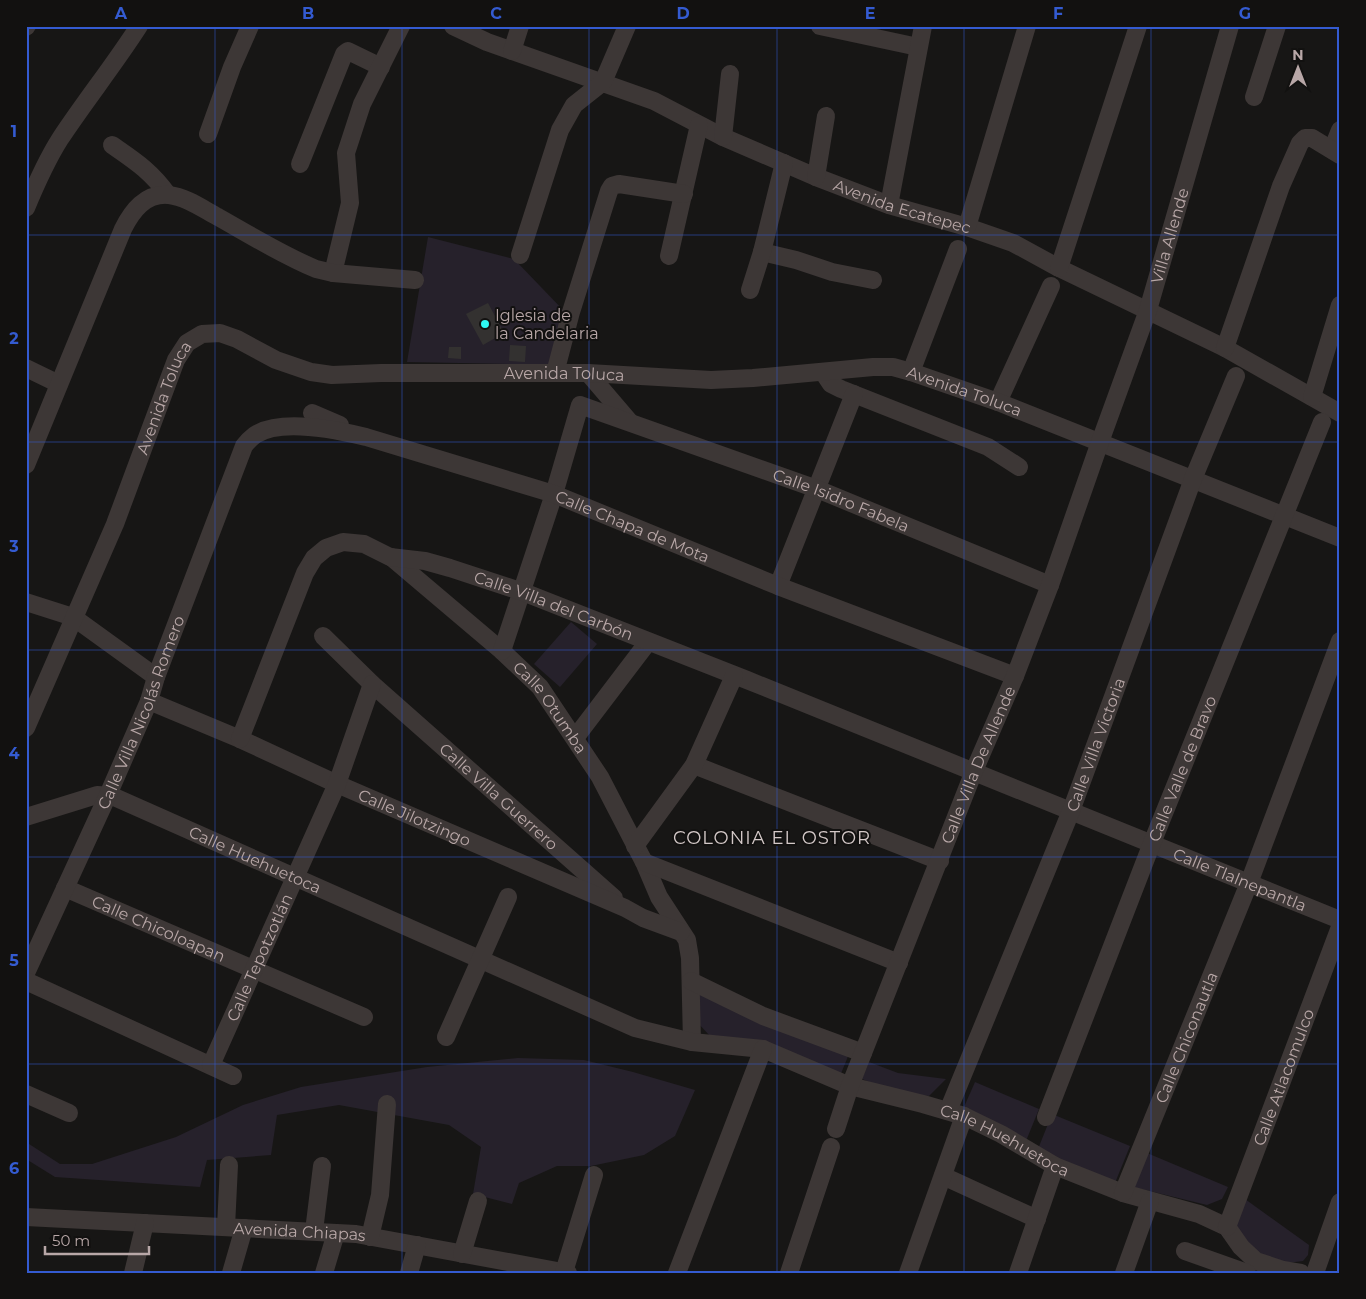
<svg xmlns="http://www.w3.org/2000/svg" width="1366" height="1299" font-family="Montserrat,sans-serif">
	<style>
		.green { fill: #26212b }
		.building { fill: #333130 }
		.lines { fill: none; stroke-linecap: round; stroke-linejoin: round }
		.minor { stroke: #3d3736; stroke-width: 18 }
		.grid { fill: none; stroke: #345bd1; stroke-width: 1; stroke-opacity: 0.55 }
		.poi-dot { fill: #2ef7f3; stroke: #121110; stroke-width: 2 }
		.labels { text-anchor: middle; dominant-baseline: central; stroke-width: 4; stroke-linejoin: round; paint-order: stroke }
		.street-label { font-size: 16px; fill: #b8a7a7; stroke: #121110 }
		.poi-label { font-size: 16px; fill: #b8a7a7; stroke: #121110; text-anchor: start }
		.neighbourhood-label { font-size: 18px; letter-spacing: 1px; fill: #d4c9c8; stroke: #121110 }
		.neatline { fill: none; stroke: #345bd1; stroke-width: 2 }
		.grid-label { font-size: 16px; text-anchor: middle; font-weight: bold; fill: #345bd1 }
	</style>
	<rect width="100%" height="100%" fill="#171615"/>
	<g class="green">
		<path d="M 428,237 L 514,259 L 565,312 L 555,365 L 407,362 Z"/>
		<path d="M 571,622 L 597,644 L 560,687 L 534,664 Z"/>
		<path d="M 697,989 L 849,1054 L 840,1076 L 710,1036 L 697,1022 Z"/>
		<path d="M 518,1058 L 584,1060 L 633,1072 L 695,1090 L 675,1136 L 644,1155 L 591,1166 L 557,1166 L 519,1183 L 512,1204 L 473,1194 L 481,1147 L 449,1125 L 339,1105 L 277,1115 L 271,1155 L 207,1160 L 200,1187 L 55,1177 L 26,1159 L 26,1142 L 60,1164 L 92,1164 L 176,1137 L 243,1105 L 301,1087 L 427,1067 Z"/>
		<path d="M 869,1062 L 898,1073 L 946,1079 L 929,1096 L 894,1092 L 862,1079 Z"/>
		<path d="M 975,1082 L 1039,1109 L 1026,1141 L 964,1107 Z"/>
		<path d="M 1052,1114 L 1130,1146 L 1115,1183 L 1065,1164 L 1038,1149 Z"/>
		<path d="M 1147,1153 L 1228,1187 L 1222,1199 L 1207,1205 L 1133,1187 Z"/>
		<path d="M 1245,1199 L 1309,1245 L 1308,1255 L 1303,1261 L 1287,1263 L 1257,1254 L 1236,1226 Z"/>
	</g>
	<g class="building">
		<path d="M 488,303 L 504,333 L 483,345 L 466,314 Z"/>
		<path d="M 510,345 L 526,346 L 525,362 L 509,361 Z"/>
		<path d="M 449,347 L 461,347 L 461,359 L 448,358 Z"/>
	</g>
	<g class="lines">
		<g class="minor">
			<path id="s1" d="M 453,26 L 487,42 L 654,101 L 723,137 L 816,177 L 889,205 L 967,227 L 1013,243 L 1059,268 L 1225,348 L 1340,413"/>
			<path d="M 820,26 L 918,47"/>
			<path d="M 26,27 L 27,26"/>
			<path d="M 512,51 L 520,26"/>
			<path d="M 1254,97 L 1277,26"/>
			<path d="M 208,134 L 232,67 L 250,26"/>
			<path d="M 723,137 L 730,74"/>
			<path d="M 112,145 C 135,161 151,171 168,195"/>
			<path d="M 1332,150 L 1340,130"/>
			<path d="M 300,164 L 344,54 L 348,51 L 381,67"/>
			<path d="M 816,177 L 826,116"/>
			<path d="M 889,205 L 923,26"/>
			<path d="M 26,208 C 36,184 46,161 60,139 C 85,101 114,65 139,26"/>
			<path d="M 967,227 L 1027,26"/>
			<path d="M 762,252 L 796,260 L 832,272 L 873,280"/>
			<path d="M 520,255 L 560,130 L 574,105 L 603,82 L 627,26"/>
			<path d="M 669,256 L 699,125"/>
			<path d="M 1059,268 L 1138,26"/>
			<path d="M 333,273 L 350,203 L 346,153 L 362,104 L 401,26"/>
			<path d="M 750,290 L 762,252 L 784,163"/>
			<path d="M 1225,348 L 1281,186 L 1300,143 L 1305,138 L 1312,138 L 1340,155"/>
			<path d="M 26,368 L 59,384"/>
			<path d="M 823,372 L 831,384 L 841,389 L 988,447 L 1019,467"/>
			<path d="M 911,372 L 958,249"/>
			<path d="M 555,373 L 571,312 L 609,191 L 612,186 L 619,184 L 684,194"/>
			<path d="M 588,373 L 629,421"/>
			<path d="M 1312,397 L 1340,305"/>
			<path d="M 998,402 L 1051,286"/>
			<path d="M 312,413 L 340,425"/>
			<path d="M 26,465 L 123,229 C 132,211 145,193 169,195 C 186,197 203,209 218,217 C 250,235 282,255 316,269 L 333,273 L 415,280"/>
			<path id="s2" d="M 391,557 L 502,651 L 540,687 L 600,777 L 644,862 L 659,897 L 687,940 L 690,958 L 692,1042"/>
			<path d="M 778,586 L 854,394"/>
			<path d="M 26,602 L 73,617 L 156,677"/>
			<path id="s3" d="M 323,636 L 372,684 L 614,898"/>
			<path id="s4" d="M 502,651 L 554,494 L 580,405 L 817,489 L 1050,585"/>
			<path id="s5" d="M 149,701 L 240,739 L 337,784 L 625,908 L 643,918 L 681,932"/>
			<path id="s6" d="M 26,728 L 115,524 L 176,360 L 187,343 L 202,334 L 220,333 L 237,339 L 276,360 L 311,372 L 332,375 L 381,373 L 588,373 L 711,380 L 753,378 L 873,367 L 893,367 L 911,372 L 998,402 L 1340,538"/>
			<path d="M 575,738 L 648,642"/>
			<path id="s7" d="M 240,739 L 305,573 L 314,558 L 326,548 L 343,542 L 364,544 L 390,557 L 425,561 L 450,568 L 523,592 L 747,680 L 1340,920"/>
			<path d="M 694,765 L 940,861"/>
			<path id="s8" d="M 26,817 L 97,795 L 112,796 L 635,1028 L 692,1042 L 763,1049 L 850,1086 L 923,1104 L 964,1116 L 1001,1134 L 1055,1166 L 1123,1193 L 1199,1214 L 1227,1227 L 1241,1247 L 1256,1261 L 1283,1270 L 1301,1273"/>
			<path d="M 635,846 L 694,765 L 734,676"/>
			<path d="M 644,862 L 899,963"/>
			<path id="s9" d="M 65,888 L 364,1017"/>
			<path id="s10" d="M 26,973 L 108,795 L 149,701 L 156,677 L 244,446 C 247,442 251,438 255,435 C 281,418 337,430 366,437 L 554,494 L 778,586 L 1015,676"/>
			<path d="M 26,981 L 233,1076"/>
			<path d="M 691,981 L 763,1016 L 863,1053"/>
			<path d="M 446,1037 L 508,897"/>
			<path id="s11" d="M 211,1065 L 337,784 L 372,684"/>
			<path d="M 26,1094 L 69,1113"/>
			<path id="s12" d="M 948,1111 L 1071,811 L 1193,479 L 1236,376"/>
			<path id="s13" d="M 1046,1117 L 1152,843 L 1322,422"/>
			<path id="s14" d="M 836,1129 L 850,1086 L 974,771 L 1015,676 L 1050,585 L 1100,442 L 1148,310 L 1230,26"/>
			<path d="M 943,1176 L 1037,1219"/>
			<path id="s15" d="M 1123,1193 L 1249,883 L 1340,641"/>
			<path id="s16" d="M 26,1217 L 356,1234 L 568,1273"/>
			<path d="M 226,1227 L 229,1165"/>
			<path id="s17" d="M 1227,1227 L 1340,927"/>
			<path d="M 314,1231 L 322,1166"/>
			<path d="M 370,1237 L 380,1195 L 387,1104"/>
			<path d="M 1185,1251 L 1247,1273"/>
			<path d="M 462,1254 L 478,1201"/>
			<path d="M 564,1272 L 594,1175"/>
			<path d="M 133,1273 L 145,1223"/>
			<path d="M 231,1273 L 244,1228"/>
			<path d="M 324,1273 L 336,1233"/>
			<path d="M 409,1273 L 417,1245"/>
			<path d="M 677,1273 L 763,1049"/>
			<path d="M 789,1273 L 831,1147"/>
			<path d="M 908,1273 L 964,1116"/>
			<path d="M 1018,1273 L 1055,1166"/>
			<path d="M 1124,1273 L 1150,1201"/>
			<path d="M 1315,1273 L 1340,1202"/>
		</g>
	</g>
	<path class="grid" d="M 215,26 L 215,1273M 402,26 L 402,1273M 589,26 L 589,1273M 777,26 L 777,1273M 964,26 L 964,1273M 1151,26 L 1151,1273M 26,235 L 1340,235M 26,442 L 1340,442M 26,650 L 1340,650M 26,857 L 1340,857M 26,1064 L 1340,1064"/>
	<circle class="poi-dot" cx="485" cy="324" r="5"/>
	<g class="labels">
		<g class="street-label">
			<text stroke="none"><textPath href="#s1" startOffset="485">Avenida Ecatepec</textPath></text>
			<text stroke="none"><textPath href="#s14" startOffset="954">Villa Allende</textPath></text>
			<text stroke="none"><textPath href="#s6" startOffset="806">Avenida Toluca</textPath></text>
			<text stroke="none"><textPath href="#s6" startOffset="1211">Avenida Toluca</textPath></text>
			<text stroke="none"><textPath href="#s6" startOffset="358">Avenida Toluca</textPath></text>
			<text stroke="none"><textPath href="#s4" startOffset="536">Calle Isidro Fabela</textPath></text>
			<text stroke="none"><textPath href="#s10" startOffset="981">Calle Chapa de Mota</textPath></text>
			<text stroke="none"><textPath href="#s7" startOffset="451">Calle Villa del Carbón</textPath></text>
			<text stroke="none"><textPath href="#s2" startOffset="220">Calle Otumba</textPath></text>
			<text stroke="none"><textPath href="#s10" startOffset="285">Calle Villa Nicolás Romero</textPath></text>
			<text stroke="none"><textPath href="#s12" startOffset="395">Calle Villa Victoria</textPath></text>
			<text stroke="none"><textPath href="#s14" startOffset="391">Calle Villa De Allende</textPath></text>
			<text stroke="none"><textPath href="#s13" startOffset="374">Calle Valle de Bravo</textPath></text>
			<text stroke="none"><textPath href="#s3" startOffset="238">Calle Villa Guerrero</textPath></text>
			<text stroke="none"><textPath href="#s5" startOffset="290">Calle Jilotzingo</textPath></text>
			<text stroke="none"><textPath href="#s8" startOffset="246">Calle Huehuetoca</textPath></text>
			<text stroke="none"><textPath href="#s7" startOffset="1190">Calle Tlalnepantla</textPath></text>
			<text stroke="none"><textPath href="#s9" startOffset="102">Calle Chicoloapan</textPath></text>
			<text stroke="none"><textPath href="#s11" startOffset="118">Calle Tepotzotlán</textPath></text>
			<text stroke="none"><textPath href="#s15" startOffset="168">Calle Chiconautla</textPath></text>
			<text stroke="none"><textPath href="#s17" startOffset="160">Calle Atlacomulco</textPath></text>
			<text stroke="none"><textPath href="#s8" startOffset="1051">Calle Huehuetoca</textPath></text>
			<text stroke="none"><textPath href="#s16" startOffset="274">Avenida Chiapas</textPath></text>
		</g>
		<g class="poi-label">
			<text x="495" y="315">Iglesia de<tspan x="495" dy="18">la Candelaria</tspan></text>
		</g>
		<g class="neighbourhood-label">
			<text x="772" y="838">COLONIA EL OSTOR</text>
		</g>
	</g>
	<rect width="1366" height="1299" fill="none" stroke="#121110" stroke-width="55"/>
	<g transform="translate(1298 68)" stroke="#121110" stroke-width="4" paint-order="stroke">
	<path d="M0-4L9 19L0 12L-9 19Z" fill="#b8a7a7"/>
	<text y="-8" font-size="14" font-weight="bold" text-anchor="middle" fill="#b8a7a7">N</text>
	</g>
	<path d="M45 1246v8h104v-8" fill="none" stroke="#b8a7a7" stroke-width="2.5"/>
	<text x="52" y="1246" font-size="15" fill="#b8a7a7" stroke="#121110" stroke-width="4" paint-order="stroke">50 m</text>
	<rect x="28" y="28" width="1310" height="1244" class="neatline"/>
	<g class="grid-label">
		<text x="121" y="19">A</text>
		<text x="308" y="19">B</text>
		<text x="496" y="19">C</text>
		<text x="683" y="19">D</text>
		<text x="870" y="19">E</text>
		<text x="1058" y="19">F</text>
		<text x="1245" y="19">G</text>
		<text x="14" y="137">1</text>
		<text x="14" y="344">2</text>
		<text x="14" y="552">3</text>
		<text x="14" y="759">4</text>
		<text x="14" y="966">5</text>
		<text x="14" y="1174">6</text>
	</g>
</svg>
